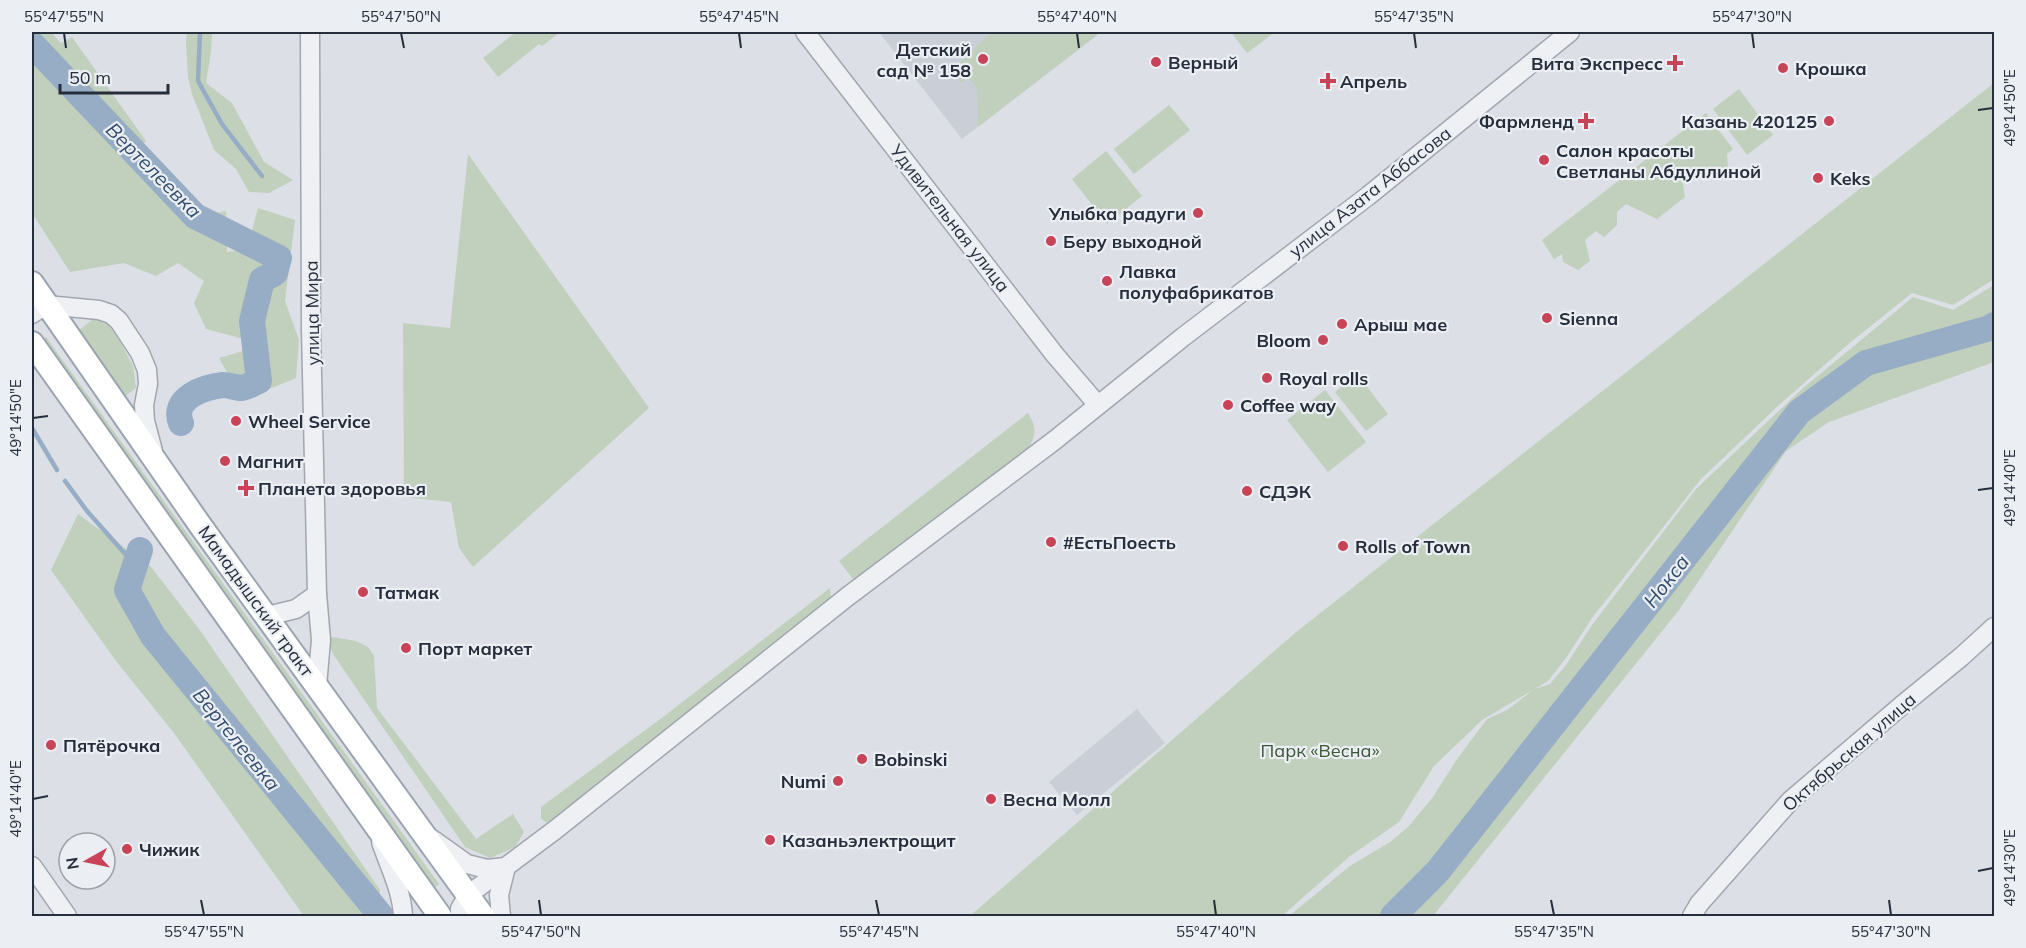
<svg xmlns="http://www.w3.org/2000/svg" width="2026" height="948" font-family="Mulish,sans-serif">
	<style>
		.built { fill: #caced7 }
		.green { fill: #c1cfbd }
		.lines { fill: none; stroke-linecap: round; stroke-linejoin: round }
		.stream { stroke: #97adc5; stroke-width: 4.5 }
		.river { stroke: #97adc5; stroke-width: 26 }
		.minor-casing { stroke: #a2a6af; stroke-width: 21 }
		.major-casing { stroke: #9ba4b1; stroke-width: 26 }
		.minor { stroke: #eef0f4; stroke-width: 18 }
		.major { stroke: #fff; stroke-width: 22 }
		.ticks { fill: none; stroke: #262e3b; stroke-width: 2 }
		.poi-dot { fill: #c84357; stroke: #ebeef3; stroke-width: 2 }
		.labels { text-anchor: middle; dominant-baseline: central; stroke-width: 4.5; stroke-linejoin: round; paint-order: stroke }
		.poi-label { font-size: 18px; font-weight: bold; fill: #262e3b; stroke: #ebeef3; text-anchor: start }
		.street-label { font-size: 18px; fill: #262e3b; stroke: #ebeef3 }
		.park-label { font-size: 18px; fill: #3a5634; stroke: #ebeef3 }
		.water-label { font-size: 20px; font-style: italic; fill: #324c6d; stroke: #ebeef3 }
		.neatline { fill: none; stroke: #262e3b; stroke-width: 2 }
		.ticks-label { font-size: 15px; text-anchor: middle; fill: #262e3b }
	</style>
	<rect width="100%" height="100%" fill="#dcdfe5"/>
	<g class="built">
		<path d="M 879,32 L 1101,32 L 962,139 Z"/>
		<path d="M 1137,709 L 1165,743 L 1077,815 L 1049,782 Z"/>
	</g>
	<g class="green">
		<path d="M 32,32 L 51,32 L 61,43 L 72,37 L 146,141 L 137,150 L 203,216 L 226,211 L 227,252 L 247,249 L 258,208 L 295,220 L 285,301 L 299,340 L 296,378 L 255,395 L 233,383 L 219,358 L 243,351 L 244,339 L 206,329 L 194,303 L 204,281 L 178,263 L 156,276 L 124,263 L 70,272 L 32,213 Z"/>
		<path d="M 187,32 L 212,32 L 211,52 L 206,83 L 232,103 L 264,162 L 293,180 L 269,193 L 249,192 L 236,169 L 214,150 L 192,94 L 188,77 L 186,41 Z"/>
		<path d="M 516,32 L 559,33 L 542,46 L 539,44 L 498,77 L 483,58 Z"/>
		<path d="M 992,32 L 1101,32 L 978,127 L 977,88 L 969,78 L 962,83 L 951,71 Z"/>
		<path d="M 1231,32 L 1275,32 L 1247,53 Z"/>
		<path d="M 1994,83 L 1994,279 L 1953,305 L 1912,293 L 1846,346 L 1779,405 L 1701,479 L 1592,618 L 1566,658 L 1548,681 L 1535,689 L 1550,684 L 1566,665 L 1592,625 L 1696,489 L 1802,389 L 1913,297 L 1953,310 L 1994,285 L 1994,362 L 1829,422 L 1786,451 L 1679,610 L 1433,916 L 1289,916 L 1350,866 L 1390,842 L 1408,827 L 1433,797 L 1457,759 L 1487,719 L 1507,710 L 1533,690 L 1482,720 L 1434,766 L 1399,822 L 1350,856 L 1282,916 L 970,916 L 1295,633 Z"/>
		<path d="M 1739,89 L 1773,135 L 1747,155 L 1713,109 Z"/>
		<path d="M 1169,105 L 1190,130 L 1134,174 L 1114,149 Z"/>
		<path d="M 1706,113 L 1733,149 L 1727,154 L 1728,167 L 1719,175 L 1707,172 L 1695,180 L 1682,177 L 1685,197 L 1657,219 L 1626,204 L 1617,212 L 1617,225 L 1604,237 L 1596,231 L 1585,240 L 1590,261 L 1578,270 L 1563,262 L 1562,254 L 1554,259 L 1542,240 Z"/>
		<path d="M 1106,151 L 1142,196 L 1107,224 L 1072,179 Z"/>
		<path d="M 468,154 L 649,408 L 473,567 L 459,548 L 451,502 L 404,497 L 403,323 L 450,328 Z"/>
		<path d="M 93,319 L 108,324 L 118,338 L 133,366 L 136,388 L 124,397 L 78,331 Z"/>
		<path d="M 46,337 L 439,884 L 434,888 L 40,341 Z"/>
		<path d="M 1357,374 L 1388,414 L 1366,431 L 1335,392 Z"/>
		<path d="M 1325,390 L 1366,442 L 1328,472 L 1287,420 Z"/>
		<path d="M 1028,413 C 1037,428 1036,435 1028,449 L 864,577 L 853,579 L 839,561 Z"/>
		<path d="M 78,514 L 151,567 L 199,629 L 380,890 L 378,916 L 304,916 L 174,733 L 116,661 L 51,570 Z"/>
		<path d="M 830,588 L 831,599 L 553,821 L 545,822 L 541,818 L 541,807 L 663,717 Z"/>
		<path d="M 333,637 L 356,641 L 368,647 L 374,656 L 377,708 L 476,839 L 513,814 L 524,832 L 515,847 L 490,858 L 465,847 L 333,654 L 330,646 L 330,639 Z"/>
	</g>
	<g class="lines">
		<g class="stream">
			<path d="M 200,32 L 198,81 L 222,124 L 262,176"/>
			<path d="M 32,428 L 57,470"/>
			<path d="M 65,481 L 87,511 L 135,565"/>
		</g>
		<g class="river">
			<path d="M 32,44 L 195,216 L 279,258 L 275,273 L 262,280 L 252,321 L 259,381 C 254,383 248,387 242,388 C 236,388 229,385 223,385 C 204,387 171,398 181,423"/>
			<path d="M 140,550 L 127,590 L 153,636 L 381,916"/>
			<path d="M 1393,916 L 1438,871 L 1799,412 L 1866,363 L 1990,328 L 1994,325"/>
		</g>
		<g class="minor-casing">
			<g id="minor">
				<path d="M 310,32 L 311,330 L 317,594 L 321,640 L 317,686"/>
				<path d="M 805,32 L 1055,355 L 1097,404"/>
				<path d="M 32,314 L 46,305 L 99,310 L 111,314 L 119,321 L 140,353 L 147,370 L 148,384 L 144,405 L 145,421 L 153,451"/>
				<path d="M 267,616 L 296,609 L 317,594"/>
				<path d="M 432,839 L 467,864 L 487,869 L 506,867 L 499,895 L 501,916"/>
				<path d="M 381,842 C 389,865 402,891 403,916"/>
				<path d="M 32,866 L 67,916"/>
				<path d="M 460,916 L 460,909 L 468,895 L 555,830 L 847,597 L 1055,440 L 1183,337 L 1368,196 L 1570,32"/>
				<path d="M 1692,916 L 1699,904 L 1791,800 L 1901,706 L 1961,657 L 1994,627"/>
			</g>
		</g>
		<g class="major-casing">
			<g id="major">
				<path d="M 32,283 L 200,525 L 483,916"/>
				<path d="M 32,343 L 440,916"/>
			</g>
		</g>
		<use href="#minor" class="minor"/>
		<use href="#major" class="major"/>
	</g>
	<path class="ticks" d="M 64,33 L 66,48M 401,33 L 404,48M 739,33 L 741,48M 1077,33 L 1079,48M 1414,33 L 1416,48M 1752,33 L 1754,48M 1978,110 L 1993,108M 33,418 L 48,416M 1978,490 L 1993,488M 33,799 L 48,796M 1978,871 L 1993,868M 201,900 L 204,915M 539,900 L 541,915M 876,900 L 879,915M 1214,900 L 1216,915M 1551,900 L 1554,915M 1889,900 L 1891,915"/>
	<g class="poi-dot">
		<circle cx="983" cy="59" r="6"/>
		<circle cx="1156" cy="62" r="6"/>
		<path d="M1672 54h6v6h6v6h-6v6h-6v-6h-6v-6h6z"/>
		<circle cx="1783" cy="68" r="6"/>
		<path d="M1325 72h6v6h6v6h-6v6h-6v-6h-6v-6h6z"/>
		<path d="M1583 112h6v6h6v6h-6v6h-6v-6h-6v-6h6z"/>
		<circle cx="1829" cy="121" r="6"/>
		<circle cx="1544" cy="160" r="6"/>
		<circle cx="1818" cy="178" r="6"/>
		<circle cx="1198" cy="213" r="6"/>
		<circle cx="1051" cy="241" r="6"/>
		<circle cx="1107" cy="281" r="6"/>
		<circle cx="1547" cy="318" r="6"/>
		<circle cx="1342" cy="324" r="6"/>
		<circle cx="1323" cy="340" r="6"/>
		<circle cx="1267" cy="378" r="6"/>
		<circle cx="1228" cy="405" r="6"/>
		<circle cx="236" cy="421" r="6"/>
		<circle cx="225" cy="461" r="6"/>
		<path d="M243 479h6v6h6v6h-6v6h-6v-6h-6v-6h6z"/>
		<circle cx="1247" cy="491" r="6"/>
		<circle cx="1051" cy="542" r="6"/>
		<circle cx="1343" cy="546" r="6"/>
		<circle cx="363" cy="592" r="6"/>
		<circle cx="406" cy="648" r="6"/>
		<circle cx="51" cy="745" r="6"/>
		<circle cx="862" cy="759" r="6"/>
		<circle cx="838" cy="781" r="6"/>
		<circle cx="991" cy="799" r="6"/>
		<circle cx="770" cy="840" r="6"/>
		<circle cx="127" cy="849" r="6"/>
	</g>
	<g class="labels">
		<g class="poi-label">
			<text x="971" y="49" text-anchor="end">Детский<tspan x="971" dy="21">сад № 158</tspan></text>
			<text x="1168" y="62">Верный</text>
			<text x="1663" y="63" text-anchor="end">Вита Экспресс</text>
			<text x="1795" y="68">Крошка</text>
			<text x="1340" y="81">Апрель</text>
			<text x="1574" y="121" text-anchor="end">Фармленд</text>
			<text x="1817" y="121" text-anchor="end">Казань 420125</text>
			<text x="1556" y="150">Салон красоты<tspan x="1556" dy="21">Светланы Абдуллиной</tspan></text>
			<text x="1830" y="178">Keks</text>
			<text x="1186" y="213" text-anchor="end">Улыбка радуги</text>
			<text x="1063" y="241">Беру выходной</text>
			<text x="1119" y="271">Лавка<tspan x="1119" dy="21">полуфабрикатов</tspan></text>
			<text x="1559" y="318">Sienna</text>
			<text x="1354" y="324">Арыш мае</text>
			<text x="1311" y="340" text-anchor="end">Bloom</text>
			<text x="1279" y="378">Royal rolls</text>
			<text x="1240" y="405">Coffee way</text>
			<text x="248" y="421">Wheel Service</text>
			<text x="237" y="461">Магнит</text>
			<text x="258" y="488">Планета здоровья</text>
			<text x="1259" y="491">СДЭК</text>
			<text x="1063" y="542">#ЕстьПоесть</text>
			<text x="1355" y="546">Rolls of Town</text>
			<text x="375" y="592">Татмак</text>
			<text x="418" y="648">Порт маркет</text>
			<text x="63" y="745">Пятёрочка</text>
			<text x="874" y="759">Bobinski</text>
			<text x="826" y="781" text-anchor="end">Numi</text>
			<text x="1003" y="799">Весна Молл</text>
			<text x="782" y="840">Казаньэлектрощит</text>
			<text x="139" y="849">Чижик</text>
		</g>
		<g class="street-label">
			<text transform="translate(1370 192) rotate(-38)">улица Азата Аббасова</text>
			<text transform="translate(950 218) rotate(52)">Удивительная улица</text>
			<text transform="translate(312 313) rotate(-91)">улица Мира</text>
			<text transform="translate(256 601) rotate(54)">Мамадышский тракт</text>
			<text transform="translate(1849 752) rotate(-41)">Октябрьская улица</text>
		</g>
		<g class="park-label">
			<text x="1320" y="750">Парк «Весна»</text>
		</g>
		<g class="water-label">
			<text transform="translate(154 170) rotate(45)">Вертелеевка</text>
			<text transform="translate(1666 581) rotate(-52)">Нокса</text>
			<text transform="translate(237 739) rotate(51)">Вертелеевка</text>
		</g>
	</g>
	<rect width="2026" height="948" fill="none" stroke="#ebeef3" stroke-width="66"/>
	<g transform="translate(87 861) rotate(261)"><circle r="28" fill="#ebeef3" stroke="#9ca1a9" stroke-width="1.5"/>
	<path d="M0-4.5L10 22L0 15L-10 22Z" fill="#c84357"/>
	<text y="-9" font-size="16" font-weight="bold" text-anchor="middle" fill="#262e3b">N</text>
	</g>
	<path d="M60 84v9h108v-9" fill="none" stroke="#262e3b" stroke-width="3"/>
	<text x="69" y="84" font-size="18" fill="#262e3b" stroke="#ebeef3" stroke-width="4.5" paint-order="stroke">50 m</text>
	<rect x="33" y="33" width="1960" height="882" class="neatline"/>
	<g class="ticks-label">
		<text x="64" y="22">55°47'55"N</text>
		<text x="401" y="22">55°47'50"N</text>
		<text x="739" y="22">55°47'45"N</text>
		<text x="1077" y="22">55°47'40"N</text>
		<text x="1414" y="22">55°47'35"N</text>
		<text x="1752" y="22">55°47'30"N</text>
		<text transform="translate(2010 108) rotate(-90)" y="5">49°14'50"E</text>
		<text transform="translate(16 418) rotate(-90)" y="5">49°14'50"E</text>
		<text transform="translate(2010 488) rotate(-90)" y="5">49°14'40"E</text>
		<text transform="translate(16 799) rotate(-90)" y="5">49°14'40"E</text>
		<text transform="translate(2010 868) rotate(-90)" y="5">49°14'30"E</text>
		<text x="204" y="937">55°47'55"N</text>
		<text x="541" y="937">55°47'50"N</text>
		<text x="879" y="937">55°47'45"N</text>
		<text x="1216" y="937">55°47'40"N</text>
		<text x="1554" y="937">55°47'35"N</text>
		<text x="1891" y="937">55°47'30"N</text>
	</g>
</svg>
